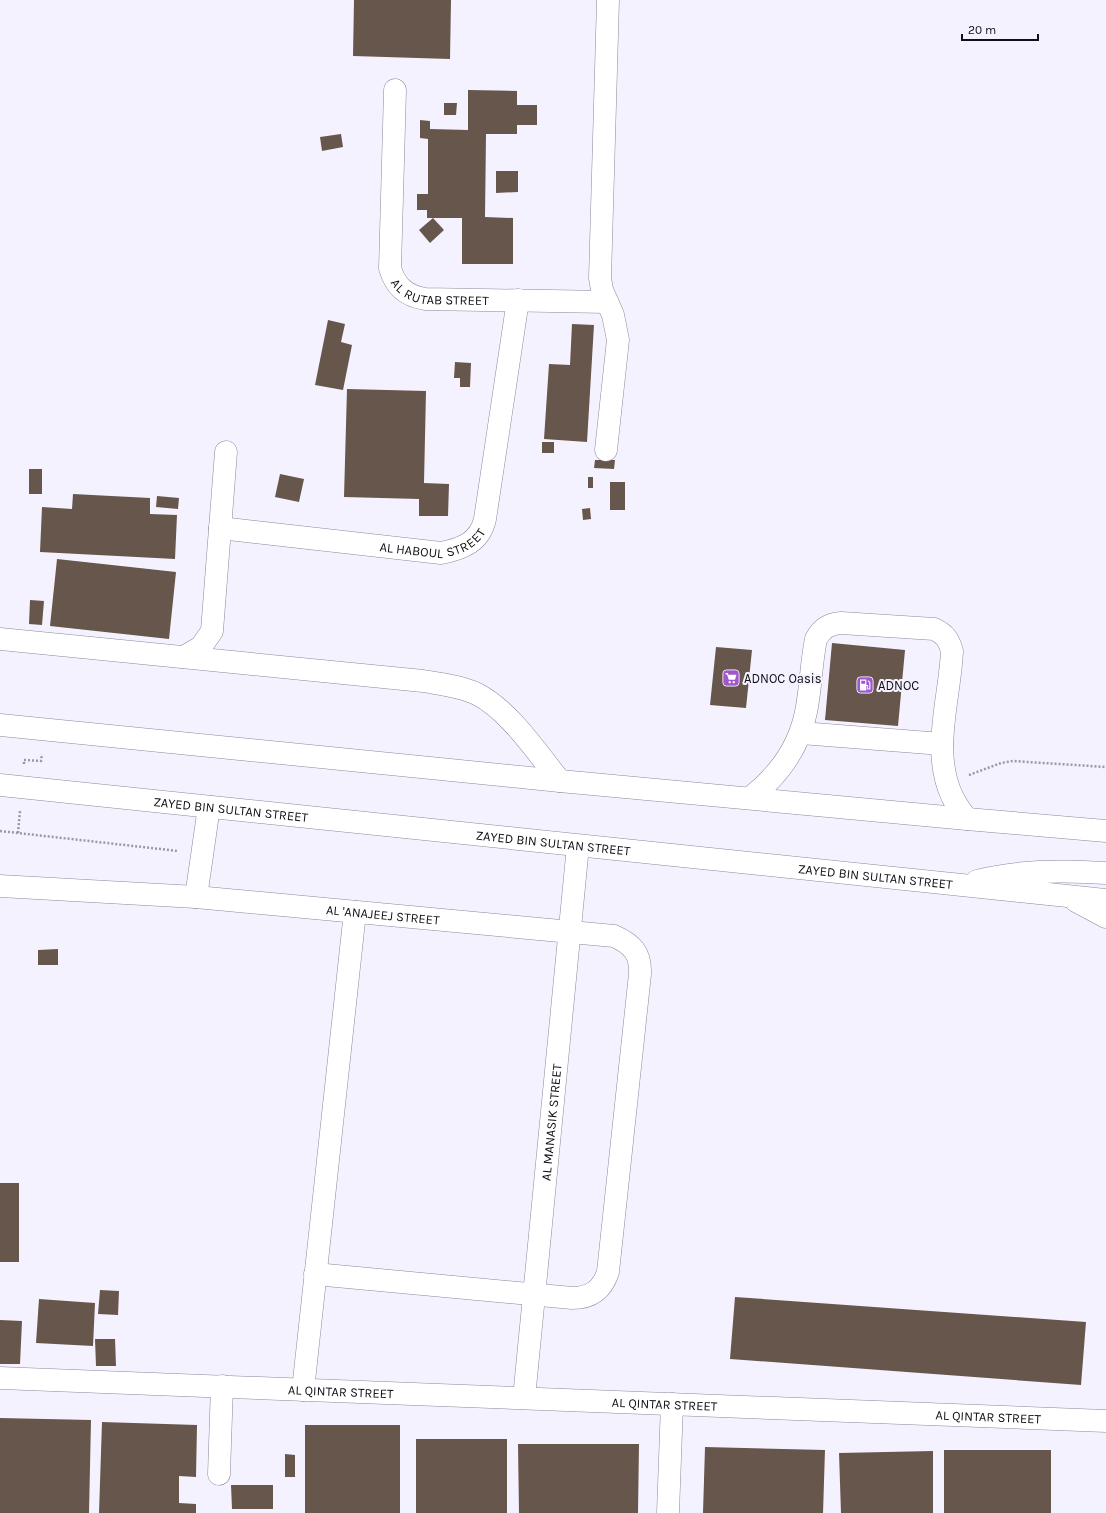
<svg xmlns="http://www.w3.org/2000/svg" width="1106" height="1513" font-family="Karla,sans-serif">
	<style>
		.building { fill: #67564b }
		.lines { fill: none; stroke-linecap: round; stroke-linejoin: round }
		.minor-casing { stroke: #8c889a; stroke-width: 23 }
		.major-casing { stroke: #8c889a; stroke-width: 23 }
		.path { stroke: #9b98a2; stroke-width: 2.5; stroke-dasharray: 2 2; stroke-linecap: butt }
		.minor { stroke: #fff; stroke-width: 22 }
		.major { stroke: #fff; stroke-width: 22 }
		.labels { text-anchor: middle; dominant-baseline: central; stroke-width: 4; stroke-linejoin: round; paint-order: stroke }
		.street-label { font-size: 13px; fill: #110f15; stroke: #f5f2ff }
		.poi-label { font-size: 13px; fill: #110f15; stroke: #f5f2ff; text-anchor: start }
	</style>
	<rect width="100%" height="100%" fill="#f5f2ff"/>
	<g class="building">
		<path d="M 354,0 L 451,0 L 450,59 L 353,56 Z"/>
		<path d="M 468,90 L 517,91 L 517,105 L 537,105 L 537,125 L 517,125 L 517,134 L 486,134 L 485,217 L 513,218 L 513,264 L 462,264 L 462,218 L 427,218 L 427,210 L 417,210 L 417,194 L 428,194 L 428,139 L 420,138 L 420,120 L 430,121 L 430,129 L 468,130 Z"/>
		<path d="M 444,103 L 457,103 L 456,115 L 444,115 Z"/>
		<path d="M 341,134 L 343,147 L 322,151 L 320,137 Z"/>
		<path d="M 496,171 L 518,171 L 518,192 L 496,193 Z"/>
		<path d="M 433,218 L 444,230 L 430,243 L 419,230 Z"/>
		<path d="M 328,320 L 345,324 L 341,342 L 352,345 L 343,390 L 315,385 Z"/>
		<path d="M 572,324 L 594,325 L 587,442 L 544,439 L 549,364 L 570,365 Z"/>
		<path d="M 455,362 L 471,363 L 470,387 L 460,387 L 460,378 L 454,378 Z"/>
		<path d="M 347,389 L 426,391 L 424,483 L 449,484 L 448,516 L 419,516 L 419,499 L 344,497 Z"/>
		<rect x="542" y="442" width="12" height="11"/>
		<path d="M 595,460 L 615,460 L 614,469 L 594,468 Z"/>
		<rect x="29" y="469" width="13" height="25"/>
		<path d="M 280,474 L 304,479 L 299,502 L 275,497 Z"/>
		<rect x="588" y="477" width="5" height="11"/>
		<rect x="610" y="482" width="15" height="28"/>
		<path d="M 73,494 L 150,498 L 150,514 L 177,515 L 175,559 L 40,552 L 42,507 L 72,509 Z"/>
		<path d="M 157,496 L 179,498 L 178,509 L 156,507 Z"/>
		<path d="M 590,508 L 591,519 L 583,520 L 582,509 Z"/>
		<path d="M 57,559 L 176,572 L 169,639 L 50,626 Z"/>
		<path d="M 30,600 L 44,601 L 42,625 L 29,624 Z"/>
		<path d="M 832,643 L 905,650 L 898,726 L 825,720 Z"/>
		<path d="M 716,647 L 752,650 L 746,708 L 710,705 Z"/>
		<path d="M 58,949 L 58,965 L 38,965 L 38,950 Z"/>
		<rect x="0" y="1183" width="19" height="79"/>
		<path d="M 100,1290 L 119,1291 L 118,1315 L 98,1314 Z"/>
		<path d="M 735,1297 L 1086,1322 L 1081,1385 L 730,1359 Z"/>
		<path d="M 39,1299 L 95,1303 L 93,1346 L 36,1343 Z"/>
		<path d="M 0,1320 L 22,1321 L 20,1364 L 0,1364 Z"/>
		<path d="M 95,1339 L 115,1339 L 116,1366 L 96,1366 Z"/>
		<path d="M 0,1418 L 91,1420 L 89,1513 L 0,1513 Z"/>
		<path d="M 102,1422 L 197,1425 L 196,1477 L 179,1476 L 179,1503 L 196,1504 L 196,1513 L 99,1513 Z"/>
		<rect x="305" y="1425" width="95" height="88"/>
		<rect x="416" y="1439" width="91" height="74"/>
		<path d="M 518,1444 L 639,1444 L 638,1513 L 519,1513 Z"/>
		<path d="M 705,1447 L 825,1450 L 823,1513 L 703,1513 Z"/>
		<rect x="944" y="1450" width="107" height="63"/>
		<path d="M 933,1451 L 933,1513 L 841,1513 L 839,1453 Z"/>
		<path d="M 285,1454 L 295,1455 L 295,1477 L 285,1477 Z"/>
		<path d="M 231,1485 L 273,1485 L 273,1509 L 232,1509 Z"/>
	</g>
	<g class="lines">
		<g class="minor-casing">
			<g id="minor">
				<path id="s1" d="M 395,90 L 390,268 C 395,286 406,296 425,299 L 607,302"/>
				<path d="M 606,450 L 618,340 L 613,315 L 602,290 L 600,278 L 608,0"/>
				<path id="s2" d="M 220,528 L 441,553 C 462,549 480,542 485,519 L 518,300"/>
				<path d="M 0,639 L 423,681 C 441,684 460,686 477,694 C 509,710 538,754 560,781"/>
				<path d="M 184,657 L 201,647 L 212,631 L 226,452"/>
				<path d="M 801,733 L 942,744"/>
				<path d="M 750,798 C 778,776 799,748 806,712 C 811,688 811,663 816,639 C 822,628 829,624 841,623 L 934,629 C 945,634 949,640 952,651 C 950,698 931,751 952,796 C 956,804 961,812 967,819"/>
				<path id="s3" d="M 0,886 L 196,897 L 614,936 C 632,944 641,953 640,974 L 608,1272 C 602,1290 591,1298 572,1298 L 315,1274"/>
				<path d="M 196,897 L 209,807"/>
				<path id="s4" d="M 0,1378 L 1106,1421"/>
				<path d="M 303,1390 L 355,912"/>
				<path id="s5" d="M 524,1398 L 578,846"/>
				<path d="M 219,1474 L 222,1386"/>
				<path d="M 668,1513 L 672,1404"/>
			</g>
		</g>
		<g class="major-casing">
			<g id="major">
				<path d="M 0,725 L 560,781 L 967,819 L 1106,831"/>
				<path id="s6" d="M 0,785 L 1106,900"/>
				<path d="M 977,881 C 1019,870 1063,870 1106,873"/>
				<path d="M 1076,901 L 1106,917"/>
			</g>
		</g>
		<g class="path">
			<path d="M 24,764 L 24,760 L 41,761 L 42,754"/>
			<path d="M 969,775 L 1001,763 L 1013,761 L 1106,767"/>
			<path d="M 0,831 L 178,851"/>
			<path d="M 18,833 L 20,811"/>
		</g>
		<use href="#minor" class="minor"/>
		<use href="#major" class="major"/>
	</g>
	<defs>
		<g id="supermarket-square" transform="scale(0.9)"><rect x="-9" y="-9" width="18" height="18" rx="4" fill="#9f57cb" stroke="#f5f2ff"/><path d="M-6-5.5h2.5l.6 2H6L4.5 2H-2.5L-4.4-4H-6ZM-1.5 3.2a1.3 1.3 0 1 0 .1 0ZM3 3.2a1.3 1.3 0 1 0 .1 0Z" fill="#fff"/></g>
		<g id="fuel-square" transform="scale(0.9)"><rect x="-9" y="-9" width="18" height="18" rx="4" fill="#9f57cb" stroke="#f5f2ff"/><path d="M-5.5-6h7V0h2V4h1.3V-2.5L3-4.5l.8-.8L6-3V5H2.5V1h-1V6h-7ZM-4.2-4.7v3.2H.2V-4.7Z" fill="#fff"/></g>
	</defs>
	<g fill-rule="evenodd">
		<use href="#supermarket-square" x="731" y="678"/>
		<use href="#fuel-square" x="865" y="685"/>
	</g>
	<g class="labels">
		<g class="street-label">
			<text stroke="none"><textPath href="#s1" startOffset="241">AL RUTAB STREET</textPath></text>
			<text stroke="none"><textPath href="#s2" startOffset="216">AL HABOUL STREET</textPath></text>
			<text stroke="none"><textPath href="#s6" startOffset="232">ZAYED BIN SULTAN STREET</textPath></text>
			<text stroke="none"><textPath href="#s6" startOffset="556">ZAYED BIN SULTAN STREET</textPath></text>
			<text stroke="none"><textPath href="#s6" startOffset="880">ZAYED BIN SULTAN STREET</textPath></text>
			<text stroke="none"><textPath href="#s3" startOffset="384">AL 'ANAJEEJ STREET</textPath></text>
			<text stroke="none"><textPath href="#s5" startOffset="277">AL MANASIK STREET</textPath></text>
			<text stroke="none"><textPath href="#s4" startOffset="341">AL QINTAR STREET</textPath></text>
			<text stroke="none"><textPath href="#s4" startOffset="665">AL QINTAR STREET</textPath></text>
			<text stroke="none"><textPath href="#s4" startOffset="989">AL QINTAR STREET</textPath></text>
		</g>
		<g class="poi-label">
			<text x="744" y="678">ADNOC Oasis</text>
			<text x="878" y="685">ADNOC</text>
		</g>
	</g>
	<path d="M962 34v6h76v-6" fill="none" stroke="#110f15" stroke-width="2"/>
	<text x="968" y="34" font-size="12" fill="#110f15" stroke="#f5f2ff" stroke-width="3" paint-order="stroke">20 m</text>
</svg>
